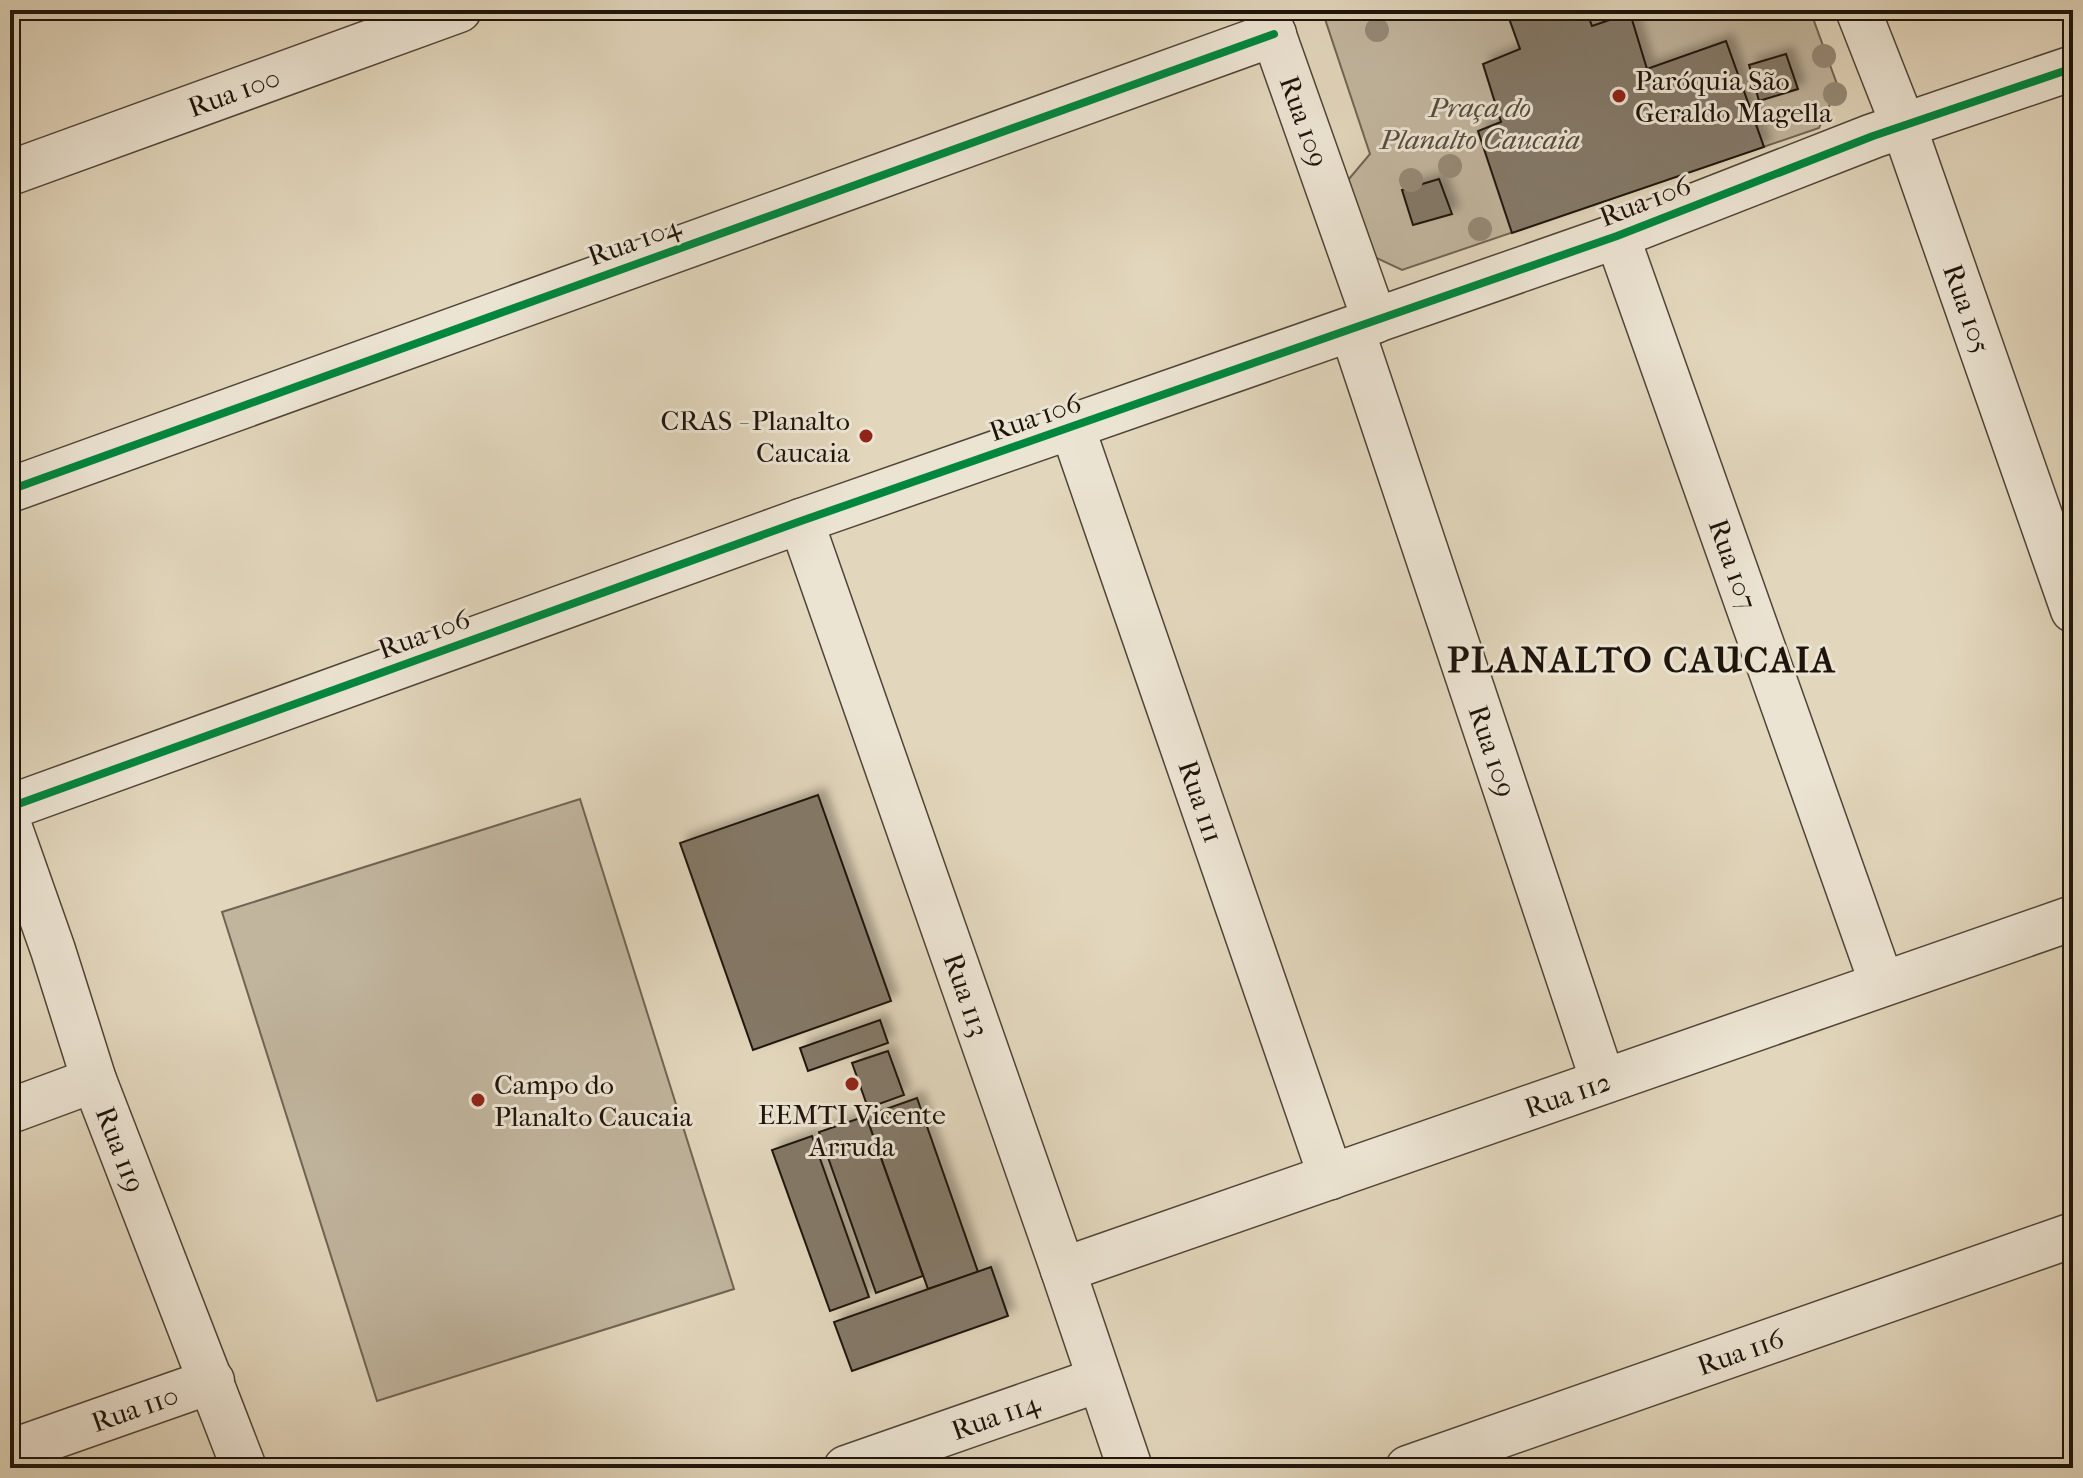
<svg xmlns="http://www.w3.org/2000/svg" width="2083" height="1478" font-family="'IM FELL French Canon',serif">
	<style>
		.green { fill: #c1b59e; stroke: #706454; stroke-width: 2 }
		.building { fill: #847967; stroke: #1e140b; stroke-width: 2; filter: url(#shadow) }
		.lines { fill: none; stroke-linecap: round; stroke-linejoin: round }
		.minor-casing { stroke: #4f4437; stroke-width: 47 }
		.minor { stroke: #ece4d3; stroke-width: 44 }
		.cycleway-casing { stroke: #ece4d3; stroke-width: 13 }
		.cycleway { stroke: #00873e; stroke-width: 8 }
		.tree { fill: #968a77 }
		.poi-dot { fill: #8f2418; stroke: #ece4d3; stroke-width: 3 }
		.labels { text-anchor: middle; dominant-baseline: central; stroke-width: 6; stroke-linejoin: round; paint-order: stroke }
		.poi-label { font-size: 28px; fill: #1e140b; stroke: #ece4d3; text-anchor: start }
		.street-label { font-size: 28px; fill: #1e140b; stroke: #ece4d3 }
		.park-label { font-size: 28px; font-style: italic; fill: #574c3e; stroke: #ece4d3 }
		.district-label { font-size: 36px; font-weight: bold; letter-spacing: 2px; fill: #1e140b; stroke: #ece4d3 }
	</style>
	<defs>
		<filter id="shadow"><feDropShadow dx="7" dy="-7" stdDeviation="4" flood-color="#0004"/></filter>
	</defs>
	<rect width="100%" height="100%" fill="#e2d6bc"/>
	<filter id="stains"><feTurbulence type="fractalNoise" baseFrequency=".0025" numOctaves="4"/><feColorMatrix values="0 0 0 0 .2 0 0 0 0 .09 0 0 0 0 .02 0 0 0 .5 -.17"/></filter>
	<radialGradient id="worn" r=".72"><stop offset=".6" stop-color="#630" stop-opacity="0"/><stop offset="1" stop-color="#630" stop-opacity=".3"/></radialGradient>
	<g class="green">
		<path d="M 1322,10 L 1810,10 L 1838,87 L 1819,128 L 1402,270 L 1366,253 L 1343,186 L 1370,154 Z"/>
		<path d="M 580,799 L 734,1289 L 377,1401 L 222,912 Z"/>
	</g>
	<g class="building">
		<path d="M 1506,10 L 1586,10 L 1592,26 L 1630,13 L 1647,69 L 1726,41 L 1764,147 L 1512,233 L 1478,131 L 1501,122 L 1483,64 L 1520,49 Z"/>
		<path d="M 1786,54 L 1798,89 L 1759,101 L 1749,65 Z"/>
		<path d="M 1439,179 L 1452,214 L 1413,225 L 1402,190 Z"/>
		<path d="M 818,795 L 891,1001 L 753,1050 L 680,843 Z"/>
		<path d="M 880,1020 L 888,1043 L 808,1071 L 800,1048 Z"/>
		<path d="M 888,1051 L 904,1095 L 868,1108 L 852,1063 Z"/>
		<path d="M 917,1098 L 978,1272 L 928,1289 L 866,1116 Z"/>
		<path d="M 866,1116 L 923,1276 L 876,1293 L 819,1132 Z"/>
		<path d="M 812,1136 L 869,1297 L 830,1311 L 772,1150 Z"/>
		<path d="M 991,1267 L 1008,1316 L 852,1371 L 834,1322 Z"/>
	</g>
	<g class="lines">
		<g class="minor-casing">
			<g id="minor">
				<path id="s1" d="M 1265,10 L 1375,321"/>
				<path id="s2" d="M 1858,10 L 1904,127 L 2073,610"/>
				<path id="s3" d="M 10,173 L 459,10"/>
				<path id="s4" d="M 1617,236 L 1882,984"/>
				<path id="s5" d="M 1352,330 L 1603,1081"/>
				<path id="s6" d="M 1072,427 L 1331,1177"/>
				<path d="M 10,490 L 1274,34"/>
				<path id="s7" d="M 801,521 L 1063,1270 L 1130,1468"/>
				<path d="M 10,807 L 801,521 L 1617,236 L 1873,136 L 2073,68"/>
				<path id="s8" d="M 10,828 L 53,950 L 94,1080 L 244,1468"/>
				<path d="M 10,1111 L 94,1080"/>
				<path id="s9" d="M 1063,1270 L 2073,918"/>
				<path id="s10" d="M 10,1452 L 212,1381"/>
				<path id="s11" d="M 846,1468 L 1098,1380"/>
				<path id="s12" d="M 1408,1468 L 2073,1235"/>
			</g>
		</g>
		<use href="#minor" class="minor"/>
		<g class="cycleway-casing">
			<g id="cycleway">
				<path d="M 10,490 L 1274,34"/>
				<path d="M 10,807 L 801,521 L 1617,236 L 1873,136 L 2073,68"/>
			</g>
		</g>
		<use href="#cycleway" class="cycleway"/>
	</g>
	<g class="tree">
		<circle cx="1377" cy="30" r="12"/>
		<circle cx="1824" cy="56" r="12"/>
		<circle cx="1835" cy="94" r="12"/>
		<circle cx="1450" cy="166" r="12"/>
		<circle cx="1411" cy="180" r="12"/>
		<circle cx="1480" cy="229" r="12"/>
	</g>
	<g class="poi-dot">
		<circle cx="1619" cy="96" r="8"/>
		<circle cx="866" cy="436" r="8"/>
		<circle cx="852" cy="1084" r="8"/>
		<circle cx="478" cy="1100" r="8"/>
	</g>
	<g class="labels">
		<g class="poi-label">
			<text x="1635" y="80">Paróquia São<tspan x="1635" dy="32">Geraldo Magella</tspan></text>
			<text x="850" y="420" text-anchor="end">CRAS - Planalto<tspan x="850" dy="32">Caucaia</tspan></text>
			<text x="494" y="1084">Campo do<tspan x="494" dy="32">Planalto Caucaia</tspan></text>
			<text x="852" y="1114" text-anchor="middle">EEMTI Vicente<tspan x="852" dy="32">Arruda</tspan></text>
		</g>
		<g class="street-label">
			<text stroke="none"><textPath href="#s3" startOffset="238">Rua 100</textPath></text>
			<text stroke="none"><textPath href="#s1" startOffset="118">Rua 109</textPath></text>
			<text transform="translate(1645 201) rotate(-21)">Rua 106</text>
			<text transform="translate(634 241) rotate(-20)">Rua 104</text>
			<text stroke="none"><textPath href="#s2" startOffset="318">Rua 105</textPath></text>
			<text transform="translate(1035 417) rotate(-19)">Rua 106</text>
			<text stroke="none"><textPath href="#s4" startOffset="348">Rua 107</textPath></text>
			<text transform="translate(424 634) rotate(-20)">Rua 106</text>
			<text stroke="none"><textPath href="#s5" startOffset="444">Rua 109</textPath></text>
			<text stroke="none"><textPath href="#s6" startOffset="396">Rua 111</textPath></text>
			<text stroke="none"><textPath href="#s7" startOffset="502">Rua 113</textPath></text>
			<text stroke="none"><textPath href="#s9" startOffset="534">Rua 112</textPath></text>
			<text stroke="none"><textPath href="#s8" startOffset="340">Rua 119</textPath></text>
			<text stroke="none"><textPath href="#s12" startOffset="352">Rua 116</textPath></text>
			<text stroke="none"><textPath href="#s10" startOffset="132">Rua 110</textPath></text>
			<text stroke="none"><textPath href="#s11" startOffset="158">Rua 114</textPath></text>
		</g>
		<g class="park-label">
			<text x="1480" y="107">Praça do<tspan x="1480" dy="32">Planalto Caucaia</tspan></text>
		</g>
		<g class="district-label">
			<text x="1642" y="660">PLANALTO CAUCAIA</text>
		</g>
	</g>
	<rect width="2083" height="1478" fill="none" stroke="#e2d6bc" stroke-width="40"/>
	<rect x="12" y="12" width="2059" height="1454" fill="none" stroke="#1e140b" stroke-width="4"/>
	<rect x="20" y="20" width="2043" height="1438" fill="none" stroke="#1e140b" stroke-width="2"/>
	<rect width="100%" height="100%" filter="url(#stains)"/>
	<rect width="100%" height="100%" fill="url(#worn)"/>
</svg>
